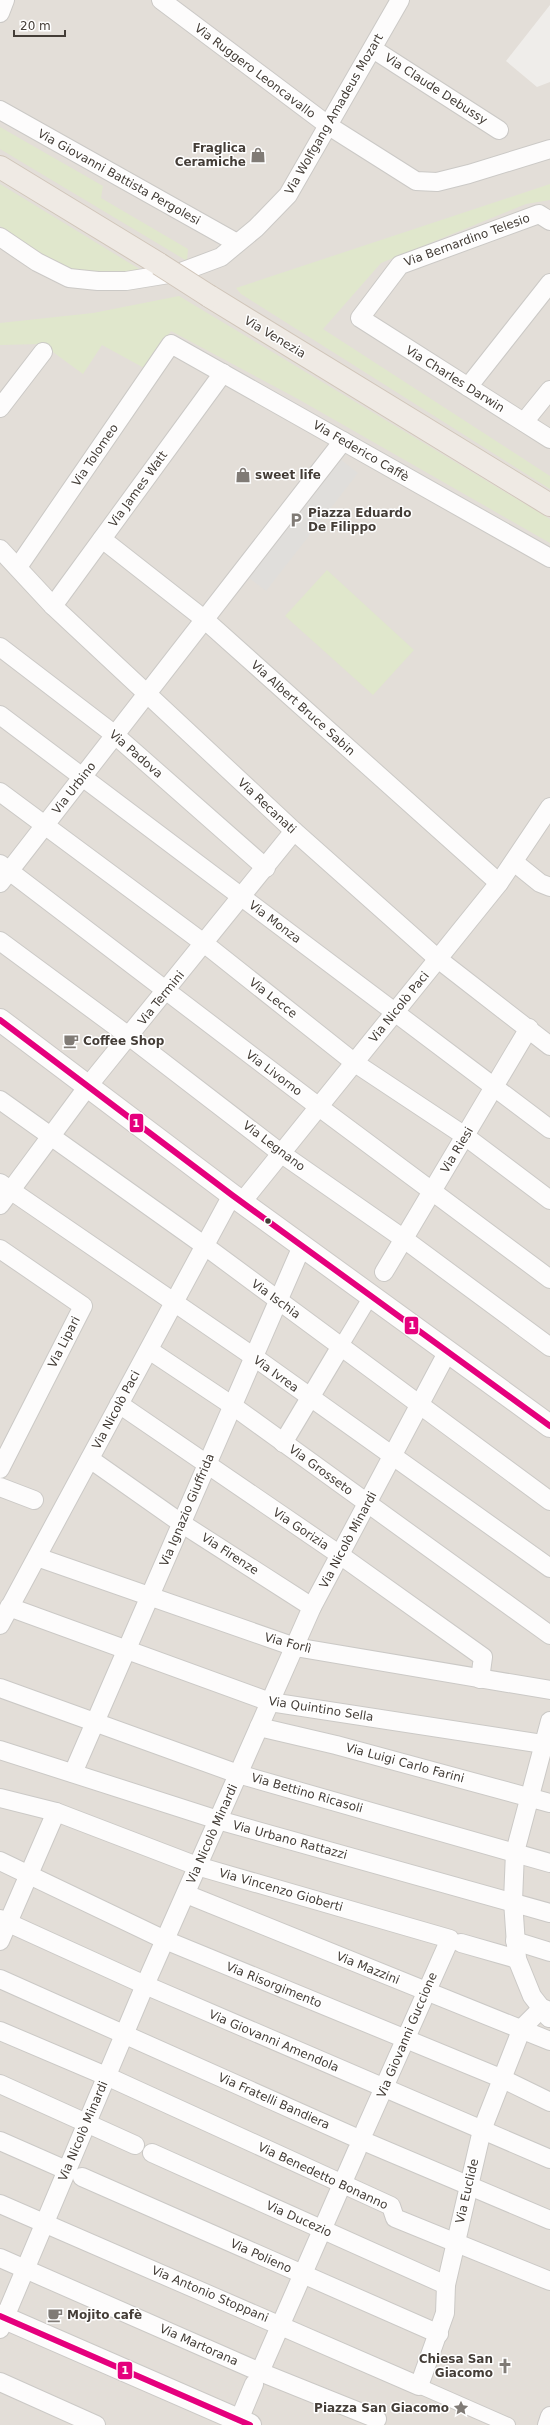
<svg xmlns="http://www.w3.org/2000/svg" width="550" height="2425" font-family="'DejaVu Sans',sans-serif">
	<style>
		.residential { fill: #e3ded8 }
		.green { fill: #e0e7cc }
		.parking { fill: #e0dedb }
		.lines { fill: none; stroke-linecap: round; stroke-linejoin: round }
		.pedestrian-casing { stroke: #cbc9c6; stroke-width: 16 }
		.minor-casing { stroke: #cbc9c6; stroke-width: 20 }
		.tertiary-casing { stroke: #cbc9c6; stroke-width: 24 }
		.primary-casing { stroke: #d0c5b9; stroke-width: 24 }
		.pedestrian { stroke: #fdfcfc; stroke-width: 14 }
		.minor { stroke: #fdfcfc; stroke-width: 18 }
		.tertiary { stroke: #fdfcfc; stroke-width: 22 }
		.primary { stroke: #efeae4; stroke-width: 22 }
		.primary-bridge-casing { stroke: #d0c5b9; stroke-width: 24; stroke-linecap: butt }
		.primary-bridge { stroke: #efeae4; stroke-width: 22 }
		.bus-1-casing { stroke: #fff; stroke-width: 9 }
		.bus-1 { stroke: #e5007d; stroke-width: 6 }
		.bus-dot { fill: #443d37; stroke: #fff; stroke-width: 1.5 }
		.labels { text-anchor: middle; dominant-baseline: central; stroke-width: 3; stroke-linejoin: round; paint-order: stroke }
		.street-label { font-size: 12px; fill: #443d37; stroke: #fff }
		.poi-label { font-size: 12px; font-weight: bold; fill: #443d37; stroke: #fff; text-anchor: start }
		.line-badge { stroke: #fff; stroke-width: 1.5 }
		.badge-label { font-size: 11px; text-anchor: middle; font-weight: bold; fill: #fff }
	</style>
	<rect width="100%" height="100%" fill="#efedea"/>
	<path class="residential" d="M 0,0 L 550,0 L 550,5 L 506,61 L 537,87 L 550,82 L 550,2425 L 0,2425 Z"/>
	<g class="green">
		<path d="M 0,127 L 103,186 L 101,198 L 188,249 L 187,261 L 0,149 Z"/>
		<path d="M 0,184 L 141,270 C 119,274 95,277 73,272 C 49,266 21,240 0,226 Z"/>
		<path d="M 550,184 L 550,200 L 526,204 L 381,263 L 323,329 L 550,476 L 550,489 L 241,294 L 236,288 Z"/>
		<path d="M 179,296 L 550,519 L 550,543 L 298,399 L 171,331 L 146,369 L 102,345 L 83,374 L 42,344 L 0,345 L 0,323 L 93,313 Z"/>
		<path d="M 327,570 L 414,650 L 373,695 L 285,616 Z"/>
	</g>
	<path class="parking" d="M 326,448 L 358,473 L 266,591 L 234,566 Z"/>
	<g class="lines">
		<g class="pedestrian-casing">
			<g id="pedestrian">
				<path d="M 341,1346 L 371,1296"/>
				<path d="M 419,2386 L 508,2425"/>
			</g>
		</g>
		<g class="minor-casing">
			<g id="minor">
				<path d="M 161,0 L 329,126 L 416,181 L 437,182 L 469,174 L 550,149"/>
				<path d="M 0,13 L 5,0"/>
				<path d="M 373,49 L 499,130"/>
				<path d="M 0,110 L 237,243"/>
				<path d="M 550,221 L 539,214 L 400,265 L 360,318 L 550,439"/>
				<path d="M 0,237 L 37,262 L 69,278 L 98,281 L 126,281 L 181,272 L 221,257 L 256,228 L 288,195 L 400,0"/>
				<path d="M 468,387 L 550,283"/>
				<path d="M 0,408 L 43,352"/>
				<path d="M 524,422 L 550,390"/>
				<path d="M 102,539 L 204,619 L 499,883"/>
				<path d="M 0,549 L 53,606 L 294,831 L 438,959 L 550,1046"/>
				<path d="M 18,567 L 171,344 L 550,558"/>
				<path d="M 53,606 L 223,373"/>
				<path d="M 0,647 L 115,735 L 266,868"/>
				<path d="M 0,715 L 550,1129"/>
				<path d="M 0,792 L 205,944 L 355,1063 L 465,1136 L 550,1200"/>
				<path d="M 514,862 L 540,883 L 550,887"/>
				<path d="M 0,864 L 319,1107 L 550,1279"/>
				<path d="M 0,883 L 343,441"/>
				<path d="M 0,941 L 130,1037 L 282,1154 L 404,1239 L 550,1347"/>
				<path d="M 0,1100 L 205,1246 L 550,1501"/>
				<path d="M 0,1183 L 254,1357 L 550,1568"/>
				<path d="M 242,1202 L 499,883 L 550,807"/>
				<path d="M 0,1205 L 88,1086 L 294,831"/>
				<path d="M 0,1249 L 83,1306 L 0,1469"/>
				<path d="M 384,1272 L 529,1028"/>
				<path d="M 149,1350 L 233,1406 L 550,1635"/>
				<path d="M 119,1404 L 340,1555 L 483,1657 L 480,1679"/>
				<path d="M 283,1443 L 341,1346"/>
				<path d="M 90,1459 L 181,1523 L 312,1607"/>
				<path d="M 0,1487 L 34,1500"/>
				<path d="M 37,1557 L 295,1647 L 550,1690"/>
				<path d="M 9,1607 L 270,1702 L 550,1745"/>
				<path d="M 0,1625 L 232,1195"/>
				<path d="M 0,1688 L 238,1774 L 550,1863"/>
				<path d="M 259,1727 L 336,1745 L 550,1803"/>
				<path d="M 0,1750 L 218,1820 L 550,1913"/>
				<path d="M 73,1773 L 302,1246"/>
				<path d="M 0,1798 L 56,1812 L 197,1866 L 450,1939 L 365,2130"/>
				<path d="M 0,1861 L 165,1940 L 503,2079 L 550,2102"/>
				<path d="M 186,1894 L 550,2041"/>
				<path d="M 0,1919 L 145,1985 L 550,2159"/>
				<path d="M 0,1941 L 56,1812"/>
				<path d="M 515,1941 L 550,1952"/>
				<path d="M 461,1943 L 517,1959"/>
				<path d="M 0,1979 L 361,2140 L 550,2220"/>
				<path d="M 549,2018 L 532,1996 L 517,1959 L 513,1901 L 515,1852 L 550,1721"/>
				<path d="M 0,2031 L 106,2076"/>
				<path d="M 115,2080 L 391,2206 L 395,2218 L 550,2281"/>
				<path d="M 0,2084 L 135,2145"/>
				<path d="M 0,2141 L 66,2170"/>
				<path d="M 152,2153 L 446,2285"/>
				<path d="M 82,2177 L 439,2334"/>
				<path d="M 0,2204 L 419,2386 L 445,2313 L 446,2285 L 482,2130 L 522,2028 L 542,2008 L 550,2011"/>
				<path d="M 0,2258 L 260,2372 L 377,2419"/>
				<path d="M 0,2329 L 145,1985 L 312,1607 L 448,1351"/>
				<path d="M 260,2372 L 357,2150"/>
				<path d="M 0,2382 L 96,2425"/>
				<path d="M 237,2425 L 254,2384"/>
				<path d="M 547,2425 L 550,2416"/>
			</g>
		</g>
		<g class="tertiary-casing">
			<g id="tertiary">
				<path d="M 0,1020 L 232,1195 L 550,1426"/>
				<path d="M 0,2316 L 250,2425"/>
			</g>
		</g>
		<g class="primary-casing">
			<g id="primary">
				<path d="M 0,167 L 159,264"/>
				<path d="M 209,296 L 550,505"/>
			</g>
		</g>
		<use href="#pedestrian" class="pedestrian"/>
		<use href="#minor" class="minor"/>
		<use href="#tertiary" class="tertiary"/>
		<use href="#primary" class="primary"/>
		<g class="primary-bridge-casing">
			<path id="primary-bridge" d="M 159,264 L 209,296"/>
		</g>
		<use href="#primary-bridge" class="primary-bridge"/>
		<g class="bus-1-casing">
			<g id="bus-1">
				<path d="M 0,1020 L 232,1195 L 550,1426"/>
				<path d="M 0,2316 L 250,2425"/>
			</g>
		</g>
		<use href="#bus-1" class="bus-1"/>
	</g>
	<defs>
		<g id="shop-bare" transform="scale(1.2)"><path d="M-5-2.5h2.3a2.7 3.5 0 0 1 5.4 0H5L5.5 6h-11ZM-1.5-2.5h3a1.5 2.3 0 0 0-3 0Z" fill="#807b76" stroke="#fff" stroke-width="2.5" paint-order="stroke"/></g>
		<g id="parking-bare" transform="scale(1.2)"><path d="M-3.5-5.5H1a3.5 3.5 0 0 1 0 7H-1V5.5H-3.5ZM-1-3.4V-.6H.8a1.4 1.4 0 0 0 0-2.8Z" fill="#807b76" stroke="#fff" stroke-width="2.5" paint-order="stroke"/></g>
		<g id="cafe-bare" transform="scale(1.2)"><path d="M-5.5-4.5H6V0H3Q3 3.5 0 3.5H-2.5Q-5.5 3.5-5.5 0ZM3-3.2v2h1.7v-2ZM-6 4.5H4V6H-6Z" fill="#807b76" stroke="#fff" stroke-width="2.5" paint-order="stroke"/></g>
		<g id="church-bare" transform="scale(1.2)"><path d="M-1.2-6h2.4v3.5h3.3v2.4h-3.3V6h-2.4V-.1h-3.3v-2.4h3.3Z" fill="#807b76" stroke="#fff" stroke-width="2.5" paint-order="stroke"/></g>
		<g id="sight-bare" transform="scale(1.2)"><path d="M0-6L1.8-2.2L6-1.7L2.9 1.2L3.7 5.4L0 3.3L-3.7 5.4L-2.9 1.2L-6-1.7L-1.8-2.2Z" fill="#807b76" stroke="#fff" stroke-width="2.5" paint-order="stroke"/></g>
	</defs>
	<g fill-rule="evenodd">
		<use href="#shop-bare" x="258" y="155"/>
		<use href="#shop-bare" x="243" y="475"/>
		<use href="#parking-bare" x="296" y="520"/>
		<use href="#cafe-bare" x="71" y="1041"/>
		<use href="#cafe-bare" x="55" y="2315"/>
		<use href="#church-bare" x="505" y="2366"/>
		<use href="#sight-bare" x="461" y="2408"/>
	</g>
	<circle class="bus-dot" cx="268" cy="1221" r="3.5"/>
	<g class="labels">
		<g class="street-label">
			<text transform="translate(255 71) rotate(37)">Via Ruggero Leoncavallo</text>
			<text transform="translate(436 89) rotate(33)">Via Claude Debussy</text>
			<text transform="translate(334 114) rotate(-60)">Via Wolfgang Amadeus Mozart</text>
			<text transform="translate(119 177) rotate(29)">Via Giovanni Battista Pergolesi</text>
			<text transform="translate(467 240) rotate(-20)">Via Bernardino Telesio</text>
			<text transform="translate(275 337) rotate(31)">Via Venezia</text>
			<text transform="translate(455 379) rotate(32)">Via Charles Darwin</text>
			<text transform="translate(361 451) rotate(30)">Via Federico Caffè</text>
			<text transform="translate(95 455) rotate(-56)">Via Tolomeo</text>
			<text transform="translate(138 489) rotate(-54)">Via James Watt</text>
			<text transform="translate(303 708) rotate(42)">Via Albert Bruce Sabin</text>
			<text transform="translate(136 754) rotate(41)">Via Padova</text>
			<text transform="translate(74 788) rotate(-52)">Via Urbino</text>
			<text transform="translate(267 806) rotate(43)">Via Recanati</text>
			<text transform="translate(275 922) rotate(37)">Via Monza</text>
			<text transform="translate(161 998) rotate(-51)">Via Termini</text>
			<text transform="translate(273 998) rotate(38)">Via Lecce</text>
			<text transform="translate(399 1007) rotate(-51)">Via Nicolò Paci</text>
			<text transform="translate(274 1073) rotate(37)">Via Livorno</text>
			<text transform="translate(274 1146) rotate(37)">Via Legnano</text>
			<text transform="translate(457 1150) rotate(-59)">Via Riesi</text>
			<text transform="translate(276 1299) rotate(36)">Via Ischia</text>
			<text transform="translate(64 1342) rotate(-63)">Via Lipari</text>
			<text transform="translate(276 1374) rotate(36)">Via Ivrea</text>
			<text transform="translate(116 1410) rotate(-62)">Via Nicolò Paci</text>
			<text transform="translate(321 1470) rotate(36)">Via Grosseto</text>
			<text transform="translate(187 1510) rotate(-67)">Via Ignazio Giuffrida</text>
			<text transform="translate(301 1529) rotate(34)">Via Gorizia</text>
			<text transform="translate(348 1540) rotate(-62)">Via Nicolò Minardi</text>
			<text transform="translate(230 1554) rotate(33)">Via Firenze</text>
			<text transform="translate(288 1643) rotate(15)">Via Forlì</text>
			<text transform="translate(321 1709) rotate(9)">Via Quintino Sella</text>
			<text transform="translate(405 1763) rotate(15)">Via Luigi Carlo Farini</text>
			<text transform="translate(307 1793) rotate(16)">Via Bettino Ricasoli</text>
			<text transform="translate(212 1834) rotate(-66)">Via Nicolò Minardi</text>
			<text transform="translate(290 1840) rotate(15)">Via Urbano Rattazzi</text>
			<text transform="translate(281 1890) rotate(16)">Via Vincenzo Gioberti</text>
			<text transform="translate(368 1968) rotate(22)">Via Mazzini</text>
			<text transform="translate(274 1985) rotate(22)">Via Risorgimento</text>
			<text transform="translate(407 2035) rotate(-67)">Via Giovanni Guccione</text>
			<text transform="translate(274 2041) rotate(23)">Via Giovanni Amendola</text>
			<text transform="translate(274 2101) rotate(24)">Via Fratelli Bandiera</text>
			<text transform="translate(83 2131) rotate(-67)">Via Nicolò Minardi</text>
			<text transform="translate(323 2176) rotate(25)">Via Benedetto Bonanno</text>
			<text transform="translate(467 2191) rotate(-77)">Via Euclide</text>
			<text transform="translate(299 2219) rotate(24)">Via Ducezio</text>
			<text transform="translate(261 2256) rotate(24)">Via Polieno</text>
			<text transform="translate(210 2294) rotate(23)">Via Antonio Stoppani</text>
			<text transform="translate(199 2345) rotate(24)">Via Martorana</text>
		</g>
		<g class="poi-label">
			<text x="246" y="148" text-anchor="end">Fraglica<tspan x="246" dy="14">Ceramiche</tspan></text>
			<text x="255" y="475">sweet life</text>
			<text x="308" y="513">Piazza Eduardo<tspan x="308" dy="14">De Filippo</tspan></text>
			<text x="83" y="1041">Coffee Shop</text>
			<text x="67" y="2315">Mojito cafè</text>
			<text x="493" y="2359" text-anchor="end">Chiesa San<tspan x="493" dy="14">Giacomo</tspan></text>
			<text x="449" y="2408" text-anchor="end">Piazza San Giacomo</text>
		</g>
	</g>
	<g class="line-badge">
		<rect x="129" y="1113" width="15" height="20" rx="4" fill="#e5007d"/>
		<rect x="404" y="1316" width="15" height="19" rx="4" fill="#e5007d"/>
		<rect x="117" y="2361" width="16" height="19" rx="4" fill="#e5007d"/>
	</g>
	<g class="badge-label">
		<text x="136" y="1127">1</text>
		<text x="412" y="1329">1</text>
		<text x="125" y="2374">1</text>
	</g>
	<path d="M14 30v6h51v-6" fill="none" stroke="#443d37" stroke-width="2"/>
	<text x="20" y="30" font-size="12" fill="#443d37" stroke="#ffffff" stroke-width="3" paint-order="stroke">20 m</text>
</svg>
